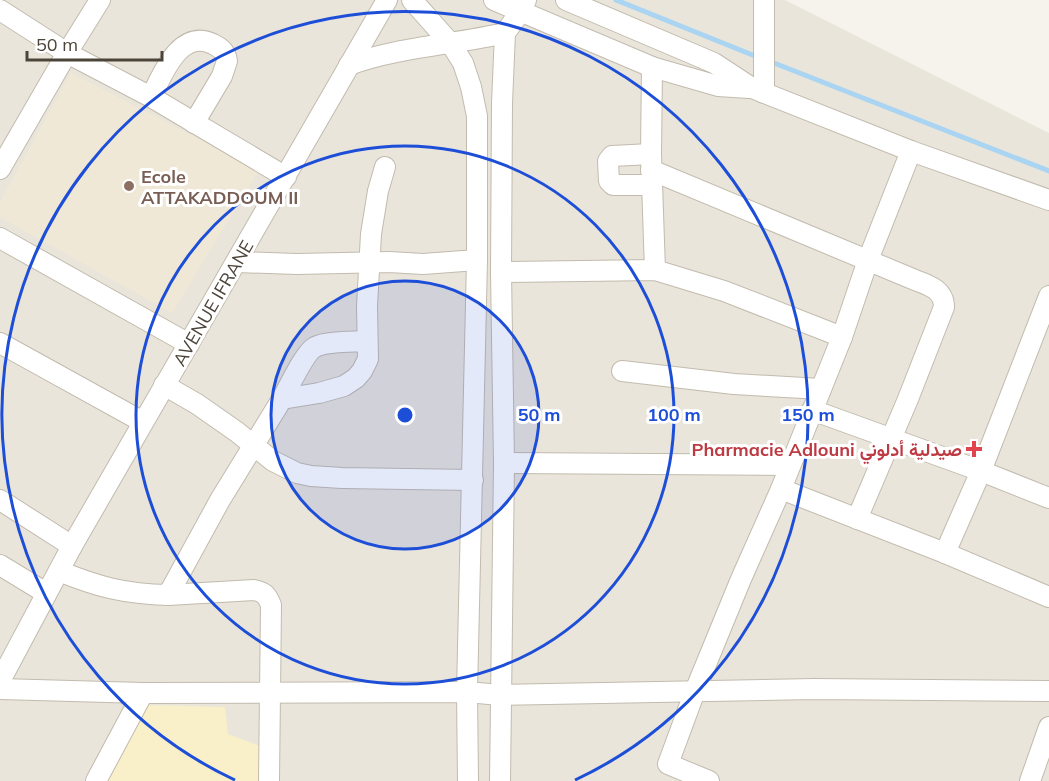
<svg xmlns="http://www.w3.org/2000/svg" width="1049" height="781" font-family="Mulish,Vazirmatn,sans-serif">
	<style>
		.residential { fill: #eae5da }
		.education { fill: #efe8d6 }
		.sand { fill: #f9efc9 }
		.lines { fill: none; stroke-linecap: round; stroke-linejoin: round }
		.stream { stroke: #a9d4f2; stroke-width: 5 }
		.street-casing { stroke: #c2bbae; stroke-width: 22 }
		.street { stroke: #fff; stroke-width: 20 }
		.ring { fill: none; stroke: #1d4ed8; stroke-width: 3 }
		.education-dot { fill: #8d6e63; stroke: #fff; stroke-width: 2 }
		.health-dot { fill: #e0444e; stroke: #fff; stroke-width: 2 }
		.labels { text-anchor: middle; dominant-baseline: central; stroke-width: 6; stroke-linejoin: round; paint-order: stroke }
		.education-label { font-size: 18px; font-weight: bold; fill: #785e54; stroke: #fff; text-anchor: start }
		.street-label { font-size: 18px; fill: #4b4439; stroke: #fff }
		.health-label { font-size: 18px; font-weight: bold; fill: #be3a42; stroke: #fff; text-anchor: end }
		.centre { fill: #1d4ed8; stroke: #fff; stroke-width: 3 }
		.ring-label { font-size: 18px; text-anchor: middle; font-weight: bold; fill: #1d4ed8; stroke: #fff; stroke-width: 6; stroke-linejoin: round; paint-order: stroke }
	</style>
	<rect width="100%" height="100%" fill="#f6f3ec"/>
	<path class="residential" d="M 0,0 L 785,0 L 1049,133 L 1049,781 L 0,781 Z"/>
	<path class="education" d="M 71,73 L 259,170 L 172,313 L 0,217 L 0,202 Z"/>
	<path class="sand" d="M 146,705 L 225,707 L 228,734 L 260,746 L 260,781 L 108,781 Z"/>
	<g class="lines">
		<g class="stream">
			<path d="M 616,0 L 760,58"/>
			<path d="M 769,61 L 1049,171"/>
		</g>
		<g class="street-casing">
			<g id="street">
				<path d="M 412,0 L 451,44 L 463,63 L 471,87 L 477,116 L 477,260 L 467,692 L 468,781"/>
				<path d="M 494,0 L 652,67 L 718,86 L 749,88"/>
				<path d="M 566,0 L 714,63 L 752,88 L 911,151 L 1049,200"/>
				<path d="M 764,0 L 764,93"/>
				<path d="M 0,10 L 67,53 L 151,97 L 286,177"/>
				<path d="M 349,65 C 399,47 452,45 505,33"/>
				<path d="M 652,67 L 651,154 L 655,270"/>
				<path d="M 151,97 C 162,76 179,28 213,44 C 221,48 226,52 227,61 L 222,76 L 194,123"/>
				<path d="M 651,154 L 612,156 L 608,161 L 609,181 L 613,185 L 652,185"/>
				<path d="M 0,169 L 67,53 L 100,0"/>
				<path d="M 651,170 L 915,280 C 929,285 944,290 944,307 L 908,399 L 857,519"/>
				<path d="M 0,238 L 189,344"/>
				<path d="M 237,262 L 297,264 L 389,262 L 423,264 L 477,260"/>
				<path d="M 501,272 L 655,270 L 724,291 L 842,337"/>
				<path d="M 0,343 L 143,422"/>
				<path d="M 622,371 L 734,384 L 821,389"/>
				<path d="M 164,385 L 197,404 L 237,432 L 273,461 L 297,473 L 311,476 L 342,478 L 473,480"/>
				<path d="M 282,399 C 289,387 305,352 315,347 C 326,341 353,342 367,341"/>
				<path d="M 812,410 L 981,471 L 1049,498"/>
				<path d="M 504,463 L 789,465"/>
				<path d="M 781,489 L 945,553 L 1049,597"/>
				<path d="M 0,500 L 72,546"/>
				<path d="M 945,553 L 981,471 L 1049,296"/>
				<path d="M 0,565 L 46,593"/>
				<path d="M 59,571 C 98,587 125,594 168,595 L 220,500 L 282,399 L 319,393 L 344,386 L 356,378 L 362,371 L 368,359 L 367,306 L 371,234 L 378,191 L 385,167"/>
				<path d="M 168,595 L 254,590 C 264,592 267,595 271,605 L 269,781"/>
				<path d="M 0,681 L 72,546 L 387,0"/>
				<path d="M 0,689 L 143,693 L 467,692 L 500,695 L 814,689 L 1049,691"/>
				<path d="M 96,781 L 143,693"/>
				<path d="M 500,781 L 504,463 L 501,272 L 502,103 L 505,33 L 521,11 L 526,0"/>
				<path d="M 709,781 L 668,764 L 695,691 L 741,579 L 781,489 L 842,337 L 868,260 L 911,151"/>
				<path d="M 1030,781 L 1049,727"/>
			</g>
		</g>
		<use href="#street" class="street"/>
	</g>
	<circle cx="405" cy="415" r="134" fill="#1d4ed8" fill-opacity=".12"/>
	<g class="ring">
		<circle cx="405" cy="415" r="134"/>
		<circle cx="405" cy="415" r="269"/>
		<path d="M235 780A403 403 0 1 1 575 780"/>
	</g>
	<circle class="education-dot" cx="129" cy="186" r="6"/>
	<path class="health-dot" d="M971 440h6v6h6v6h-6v6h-6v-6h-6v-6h6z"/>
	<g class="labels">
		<g class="education-label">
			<text x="141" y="176">Ecole<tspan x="141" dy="21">ATTAKADDOUM II</tspan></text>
		</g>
		<g class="street-label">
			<text transform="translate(213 303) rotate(-60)">AVENUE IFRANE</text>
		</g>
		<g class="health-label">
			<text x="962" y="449">Pharmacie Adlouni صيدلية أدلوني</text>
		</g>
	</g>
	<circle cx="405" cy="415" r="9" class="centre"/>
	<g class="ring-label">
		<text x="539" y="421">50 m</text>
		<text x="674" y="421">100 m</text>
		<text x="808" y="421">150 m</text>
	</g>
	<path d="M27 51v9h135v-9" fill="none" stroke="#4b4439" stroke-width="3"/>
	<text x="36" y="51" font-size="18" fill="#4b4439" stroke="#ffffff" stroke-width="4.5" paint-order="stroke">50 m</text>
</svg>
